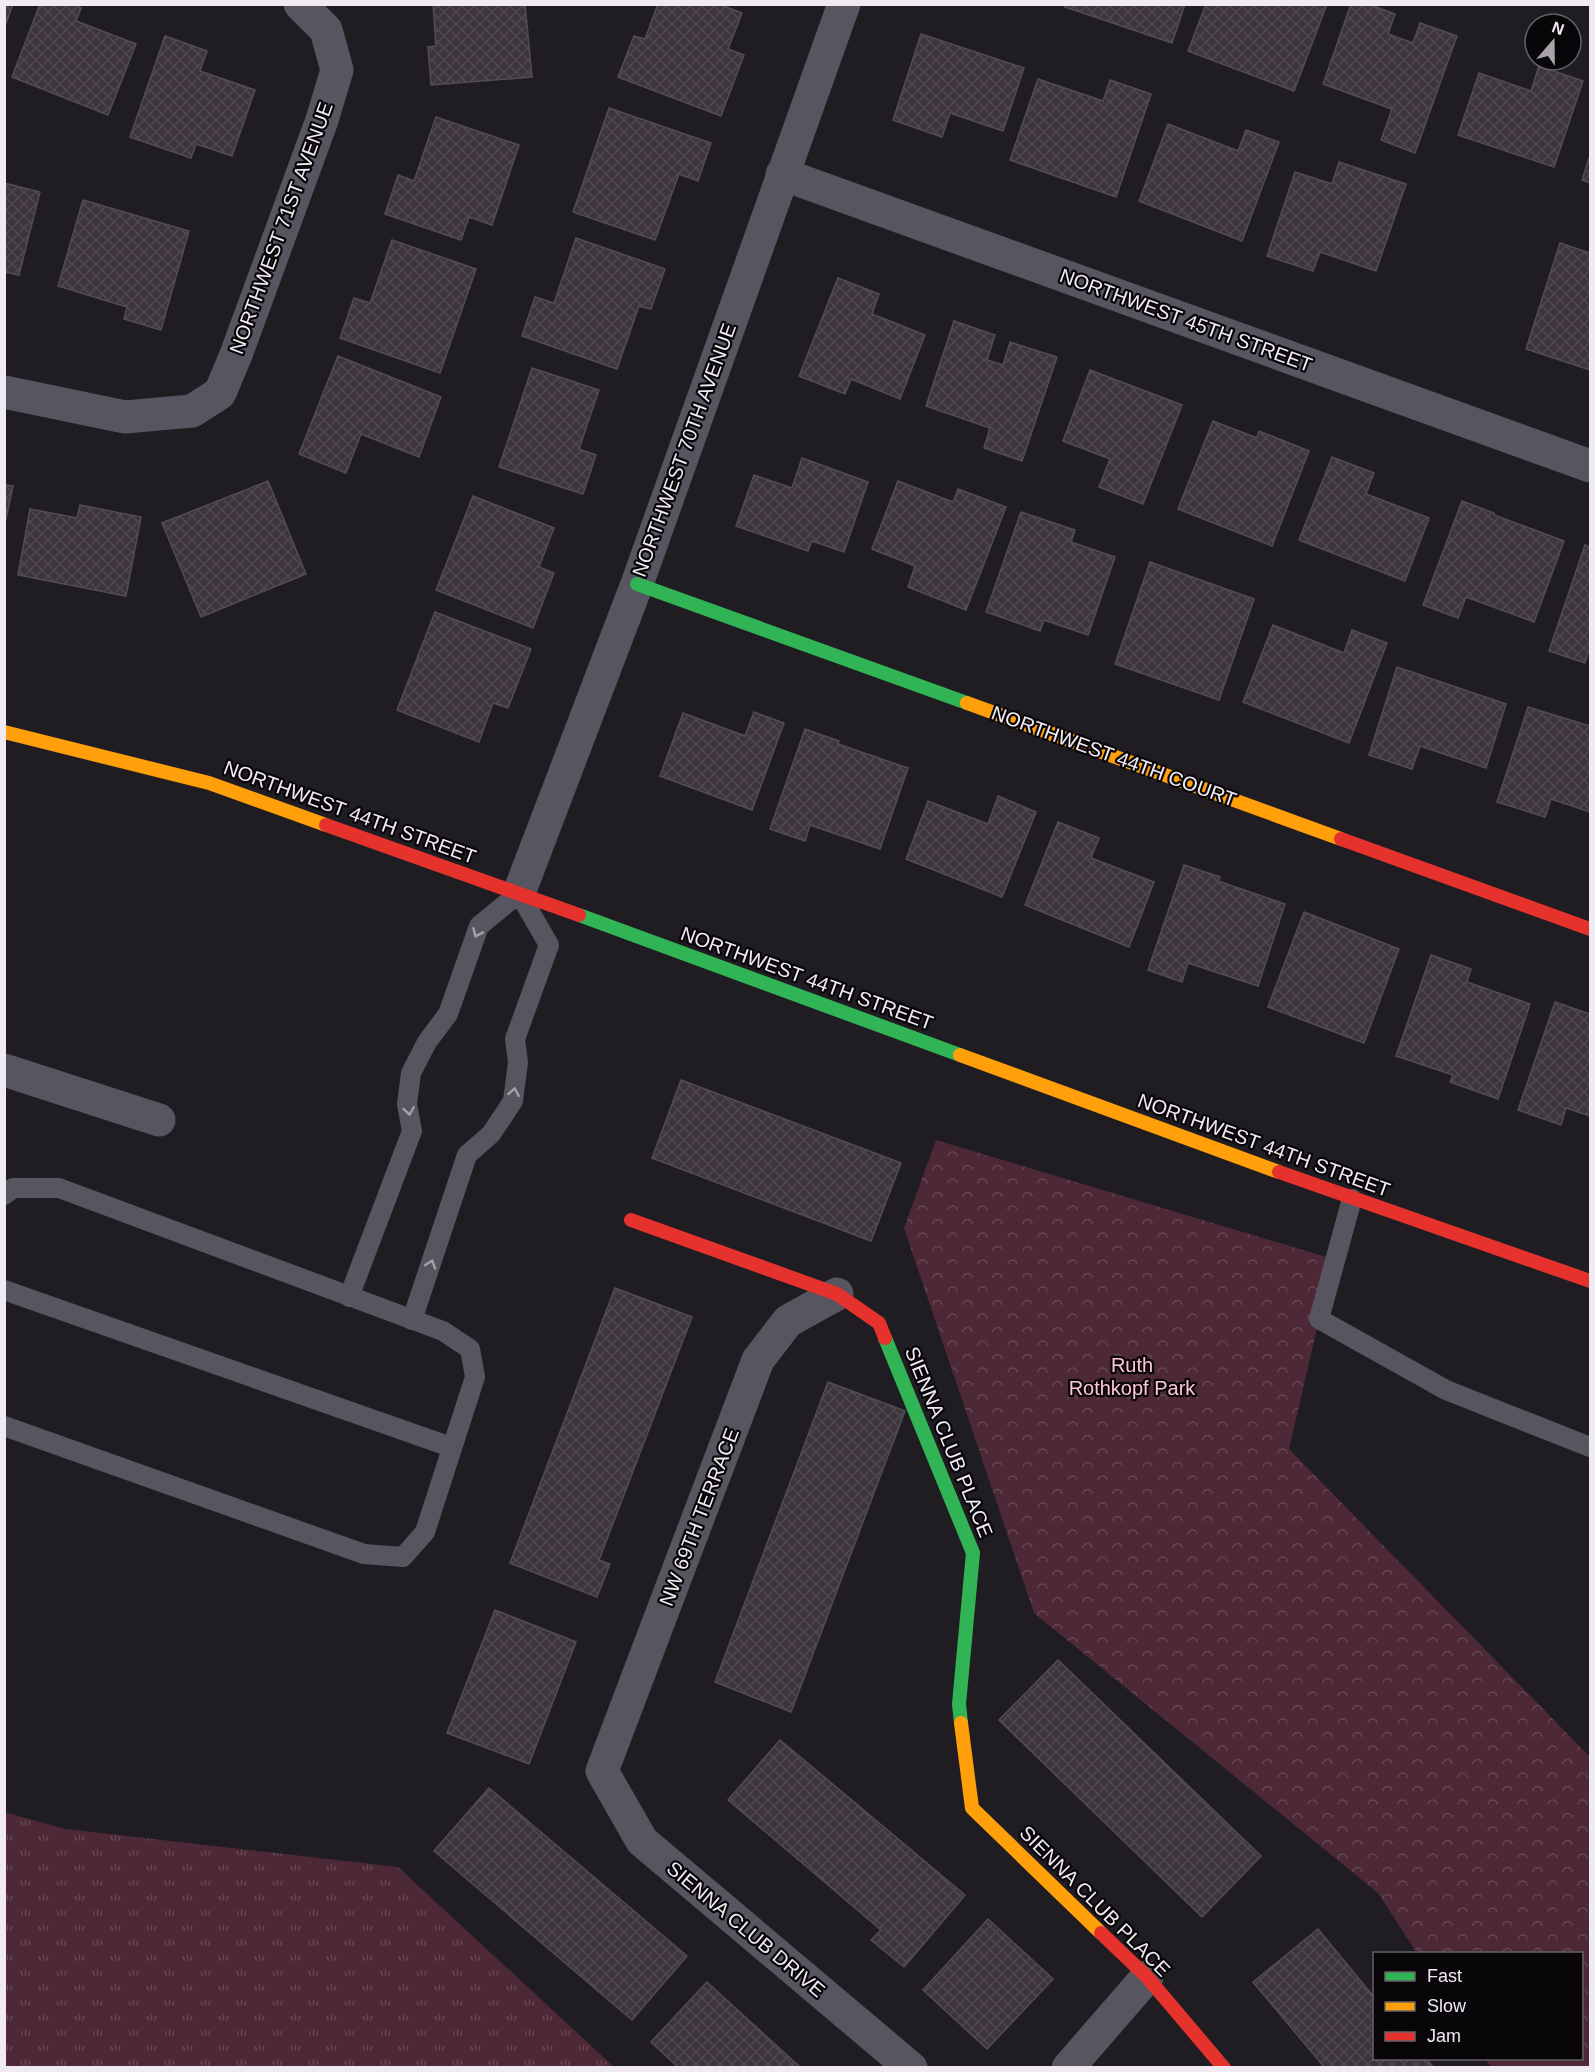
<svg xmlns="http://www.w3.org/2000/svg" width="1595" height="2072" font-family="Arial,sans-serif">
	<style>
		.grass { fill: url(#grass-tufts) }
		.park { fill: url(#park-crowns) }
		.building { fill: url(#building-cross-hatch); stroke: #514d51; stroke-width: 1.5 }
		.lines { fill: none; stroke-linecap: round; stroke-linejoin: round }
		.lane { stroke: #575560; stroke-width: 20 }
		.street { stroke: #575560; stroke-width: 33 }
		.fast { stroke: #30b455; stroke-width: 14 }
		.slow { stroke: #ff9f0a; stroke-width: 14 }
		.jam { stroke: #e5322d; stroke-width: 14 }
		.oneway { stroke: #a4a0a9 }
		.labels { text-anchor: middle; dominant-baseline: central; stroke-width: 4.5; stroke-linejoin: round; paint-order: stroke }
		.street-label { font-size: 20px; fill: #f0ebf2; stroke: #09060a }
		.park-label { font-size: 20px; fill: #fbc5d5; stroke: #09060a }
	</style>
	<defs>
		<pattern id="grass-tufts" width="24" height="20" patternUnits="userSpaceOnUse" patternTransform="scale(1.5)"><rect width="24" height="20" fill="#4d2836"/><path d="M3 7l-1-3M5 7V3M7 7l1-3M15 17l-1-3M17 17v-4M19 17l1-3" fill="none" stroke="#674754"/></pattern>
		<pattern id="park-crowns" width="20" height="18" patternUnits="userSpaceOnUse" patternTransform="scale(1.5)"><rect width="20" height="18" fill="#4d2836"/><path d="M2 6a3 3 0 1 1 6 0M12 15a3 3 0 1 1 6 0" fill="none" stroke="#674754"/></pattern>
		<pattern id="building-cross-hatch" width="8" height="8" patternUnits="userSpaceOnUse" patternTransform="scale(1.5)"><rect width="8" height="8" fill="#3d343c"/><path d="M0 0l8 8M0 8l8-8" fill="none" stroke="#50484f"/></pattern>
	</defs>
	<rect width="100%" height="100%" fill="#201d22"/>
	<path class="grass" d="M 4,1812 L 65,1829 L 398,1867 L 614,2067 L 5,2067 Z"/>
	<path class="park" d="M 936,1140 L 1333,1259 L 1289,1449 L 1590,1757 L 1590,2067 L 1491,2067 L 1485,2059 L 1582,2058 L 1582,1954 L 1417,1953 L 1378,1893 L 1034,1613 L 904,1228 Z"/>
	<g class="building">
		<path d="M 4,4 L 13,4 L 4,29 Z"/>
		<path d="M 40,4 L 73,4 L 81,8 L 76,21 L 136,44 L 108,115 L 12,77 Z"/>
		<path d="M 433,4 L 525,4 L 532,77 L 431,85 L 428,47 L 436,46 Z"/>
		<path d="M 658,4 L 718,4 L 742,13 L 728,49 L 744,55 L 721,116 L 618,77 L 634,36 L 645,39 Z"/>
		<path d="M 1066,4 L 1185,4 L 1172,43 L 1065,7 Z"/>
		<path d="M 1206,4 L 1327,4 L 1294,91 L 1188,51 Z"/>
		<path d="M 1351,4 L 1368,4 L 1395,14 L 1388,34 L 1413,43 L 1420,23 L 1457,36 L 1415,153 L 1381,140 L 1392,109 L 1323,84 Z"/>
		<path d="M 921,34 L 1024,68 L 1003,131 L 950,113 L 942,137 L 893,120 Z"/>
		<path d="M 165,36 L 207,51 L 200,71 L 255,90 L 232,156 L 196,144 L 191,158 L 130,137 Z"/>
		<path d="M 1539,66 L 1583,81 L 1554,167 L 1458,135 L 1479,73 L 1531,91 Z"/>
		<path d="M 1038,79 L 1103,101 L 1110,80 L 1151,94 L 1116,197 L 1010,160 Z"/>
		<path d="M 609,108 L 711,143 L 698,181 L 679,174 L 655,240 L 573,212 Z"/>
		<path d="M 436,117 L 519,145 L 492,225 L 469,217 L 461,240 L 385,214 L 398,175 L 414,181 Z"/>
		<path d="M 1168,124 L 1238,151 L 1246,130 L 1279,142 L 1242,241 L 1139,201 Z"/>
		<path d="M 1590,155 L 1590,183 L 1582,180 Z"/>
		<path d="M 1339,162 L 1406,184 L 1376,271 L 1320,252 L 1313,271 L 1267,256 L 1295,172 L 1332,184 Z"/>
		<path d="M 4,183 L 40,192 L 19,275 L 4,272 Z"/>
		<path d="M 83,200 L 189,231 L 161,330 L 124,319 L 127,307 L 58,286 Z"/>
		<path d="M 576,238 L 665,269 L 651,309 L 639,306 L 617,369 L 522,336 L 535,297 L 554,303 Z"/>
		<path d="M 392,240 L 476,269 L 440,373 L 340,338 L 354,298 L 370,303 Z"/>
		<path d="M 1560,243 L 1590,253 L 1590,370 L 1526,349 Z"/>
		<path d="M 838,278 L 879,294 L 872,314 L 925,335 L 900,399 L 851,379 L 845,394 L 799,376 Z"/>
		<path d="M 954,321 L 995,335 L 987,360 L 1003,365 L 1010,342 L 1057,357 L 1022,461 L 984,448 L 990,428 L 926,406 Z"/>
		<path d="M 338,356 L 441,397 L 419,457 L 361,434 L 346,473 L 299,454 Z"/>
		<path d="M 532,368 L 599,390 L 579,449 L 596,455 L 583,494 L 499,467 Z"/>
		<path d="M 1090,370 L 1182,405 L 1143,504 L 1099,487 L 1110,459 L 1063,441 Z"/>
		<path d="M 1213,421 L 1257,438 L 1259,431 L 1309,451 L 1272,546 L 1178,509 Z"/>
		<path d="M 1332,457 L 1374,473 L 1366,494 L 1429,518 L 1405,581 L 1299,540 Z"/>
		<path d="M 802,458 L 868,482 L 844,552 L 812,541 L 808,551 L 736,526 L 754,475 L 792,488 Z"/>
		<path d="M 268,481 L 306,574 L 201,617 L 162,523 Z"/>
		<path d="M 898,481 L 953,502 L 958,489 L 1006,507 L 966,610 L 908,587 L 915,566 L 872,549 Z"/>
		<path d="M 4,485 L 13,486 L 4,528 Z"/>
		<path d="M 473,496 L 554,528 L 539,567 L 554,573 L 533,628 L 436,590 Z"/>
		<path d="M 1462,501 L 1494,513 L 1494,515 L 1564,541 L 1534,622 L 1466,597 L 1458,618 L 1423,605 Z"/>
		<path d="M 80,505 L 141,517 L 126,596 L 18,575 L 30,509 L 77,518 Z"/>
		<path d="M 1021,512 L 1075,530 L 1071,542 L 1115,557 L 1088,635 L 1044,620 L 1040,631 L 986,612 Z"/>
		<path d="M 1585,545 L 1590,547 L 1590,647 L 1585,663 L 1549,651 Z"/>
		<path d="M 1150,562 L 1254,599 L 1219,700 L 1115,664 Z"/>
		<path d="M 435,612 L 531,649 L 508,708 L 493,703 L 479,742 L 397,710 Z"/>
		<path d="M 1273,625 L 1344,653 L 1352,630 L 1387,643 L 1349,743 L 1243,702 Z"/>
		<path d="M 1397,667 L 1506,704 L 1486,768 L 1420,746 L 1412,769 L 1369,755 Z"/>
		<path d="M 1528,707 L 1590,726 L 1590,812 L 1551,799 L 1545,817 L 1497,802 Z"/>
		<path d="M 754,712 L 784,723 L 752,810 L 660,776 L 683,713 L 745,736 Z"/>
		<path d="M 805,729 L 839,741 L 838,744 L 908,768 L 880,849 L 810,825 L 805,841 L 770,829 Z"/>
		<path d="M 998,796 L 1036,812 L 1002,897 L 906,859 L 928,801 L 988,824 Z"/>
		<path d="M 1058,822 L 1099,838 L 1091,858 L 1154,882 L 1129,947 L 1025,905 Z"/>
		<path d="M 1184,865 L 1220,877 L 1218,881 L 1285,904 L 1258,986 L 1188,963 L 1182,982 L 1148,970 Z"/>
		<path d="M 1304,912 L 1399,949 L 1364,1043 L 1268,1007 Z"/>
		<path d="M 1431,955 L 1471,969 L 1467,982 L 1530,1004 L 1498,1099 L 1450,1082 L 1453,1075 L 1396,1056 Z"/>
		<path d="M 1555,1002 L 1590,1014 L 1590,1116 L 1566,1108 L 1561,1125 L 1518,1110 Z"/>
		<path d="M 681,1080 L 901,1163 L 871,1241 L 652,1158 Z"/>
		<path d="M 615,1288 L 692,1317 L 599,1560 L 610,1564 L 597,1597 L 510,1563 Z"/>
		<path d="M 828,1382 L 905,1411 L 791,1712 L 715,1682 Z"/>
		<path d="M 495,1610 L 576,1642 L 529,1764 L 447,1733 Z"/>
		<path d="M 1058,1660 L 1261,1856 L 1202,1917 L 999,1720 Z"/>
		<path d="M 780,1740 L 965,1895 L 904,1967 L 871,1940 L 881,1930 L 728,1800 Z"/>
		<path d="M 489,1788 L 687,1956 L 632,2020 L 434,1851 Z"/>
		<path d="M 988,1919 L 1053,1979 L 987,2049 L 923,1990 Z"/>
		<path d="M 1318,1929 L 1374,1997 L 1374,2058 L 1426,2058 L 1434,2068 L 1325,2068 L 1253,1982 Z"/>
		<path d="M 707,1982 L 801,2068 L 679,2068 L 651,2042 Z"/>
	</g>
	<g class="lines">
		<g class="lane">
			<path d="M 4,1195 L 13,1188 L 59,1188 L 443,1331 L 470,1349 L 475,1377 L 425,1532 L 403,1557 L 364,1554 L 4,1426"/>
			<path d="M 1352,1199 L 1319,1319 L 1446,1390 L 1590,1447"/>
			<path d="M 4,1290 L 451,1447"/>
			<path d="M 349,1297 L 412,1131 L 407,1104 L 411,1073 L 427,1042 L 448,1014 L 479,926 L 519,893 L 549,945 L 515,1039 L 518,1062 L 513,1101 L 491,1134 L 467,1155 L 412,1320"/>
		</g>
		<g class="street">
			<path d="M 782,174 L 1590,466"/>
			<path d="M 4,392 L 125,417 L 192,411 L 220,393 L 237,352 L 322,120 L 337,70 L 326,30 L 300,4"/>
			<path d="M 519,893 L 637,584 L 844,4"/>
			<path d="M 4,1070 L 159,1120"/>
			<path d="M 837,1294 L 788,1321 L 758,1360 L 602,1771 L 642,1841 L 911,2068"/>
			<path d="M 1068,2068 L 1147,1977"/>
		</g>
		<g class="fast">
			<path d="M 637,584 L 967,703"/>
			<path d="M 579,915 L 960,1055"/>
			<path d="M 885,1338 L 973,1553 L 959,1704 L 961,1723"/>
		</g>
		<g class="slow">
			<path d="M 967,703 L 1341,839"/>
			<path d="M 4,732 L 209,783 L 326,825"/>
			<path d="M 960,1055 L 1279,1172"/>
			<path d="M 961,1723 L 972,1808 L 1101,1933"/>
		</g>
		<g class="jam">
			<path d="M 326,825 L 579,915"/>
			<path d="M 1341,839 L 1590,929"/>
			<path d="M 1279,1172 L 1590,1281"/>
			<path d="M 631,1220 L 837,1294 L 879,1323 L 885,1338"/>
			<path d="M 1101,1933 L 1147,1977 L 1224,2068"/>
		</g>
	</g>
	<defs><path id="oneway-chevron" d="M-2-3.5L2.5 0L-2 3.5" fill="none" stroke-width="1.6" stroke-linecap="round" stroke-linejoin="round" transform="scale(1.5)"/></defs>
	<g class="oneway">
		<use href="#oneway-chevron" transform="translate(477 933) rotate(114)"/>
		<use href="#oneway-chevron" transform="translate(514 1092) rotate(-80)"/>
		<use href="#oneway-chevron" transform="translate(409 1111) rotate(81)"/>
		<use href="#oneway-chevron" transform="translate(431 1264) rotate(-72)"/>
	</g>
	<g class="labels">
		<g class="street-label">
			<text transform="translate(281 228) rotate(-70)">NORTHWEST 71ST AVENUE</text>
			<text transform="translate(1186 320) rotate(20)">NORTHWEST 45TH STREET</text>
			<text transform="translate(684 450) rotate(-70)">NORTHWEST 70TH AVENUE</text>
			<text transform="translate(1114 756) rotate(20)">NORTHWEST 44TH COURT</text>
			<text transform="translate(350 812) rotate(20)">NORTHWEST 44TH STREET</text>
			<text transform="translate(807 978) rotate(20)">NORTHWEST 44TH STREET</text>
			<text transform="translate(1264 1145) rotate(20)">NORTHWEST 44TH STREET</text>
			<text transform="translate(949 1442) rotate(68)">SIENNA CLUB PLACE</text>
			<text transform="translate(699 1517) rotate(-69)">NW 69TH TERRACE</text>
			<text transform="translate(1095 1901) rotate(45)">SIENNA CLUB PLACE</text>
			<text transform="translate(746 1929) rotate(40)">SIENNA CLUB DRIVE</text>
		</g>
		<g class="park-label">
			<text x="1132" y="1365">Ruth<tspan x="1132" dy="23">Rothkopf Park</tspan></text>
		</g>
	</g>
	<rect width="1595" height="2072" fill="none" stroke="#f0ebf2" stroke-width="12"/>
	<rect x="1373" y="1952" width="210" height="108" fill="#09060a" stroke="#656267" stroke-width="1.5"/>
	<rect x="1385" y="1972" width="30" height="9" fill="#30b455" stroke="#656267" stroke-width="1.5"/>
	<text x="1427" y="1982" font-size="18" fill="#f0ebf2">Fast</text>
	<rect x="1385" y="2002" width="30" height="9" fill="#ff9f0a" stroke="#656267" stroke-width="1.5"/>
	<text x="1427" y="2012" font-size="18" fill="#f0ebf2">Slow</text>
	<rect x="1385" y="2032" width="30" height="9" fill="#e5322d" stroke="#656267" stroke-width="1.5"/>
	<text x="1427" y="2042" font-size="18" fill="#f0ebf2">Jam</text>
	<g transform="translate(1553 42) rotate(20)"><circle r="28" fill="#09060a" stroke="#656267" stroke-width="1.5"/>
	<path d="M0-4.5L10 22L0 15L-10 22Z" fill="#a7a3a9"/>
	<text y="-9" font-size="16" font-weight="bold" text-anchor="middle" fill="#f0ebf2">N</text>
	</g>
</svg>
